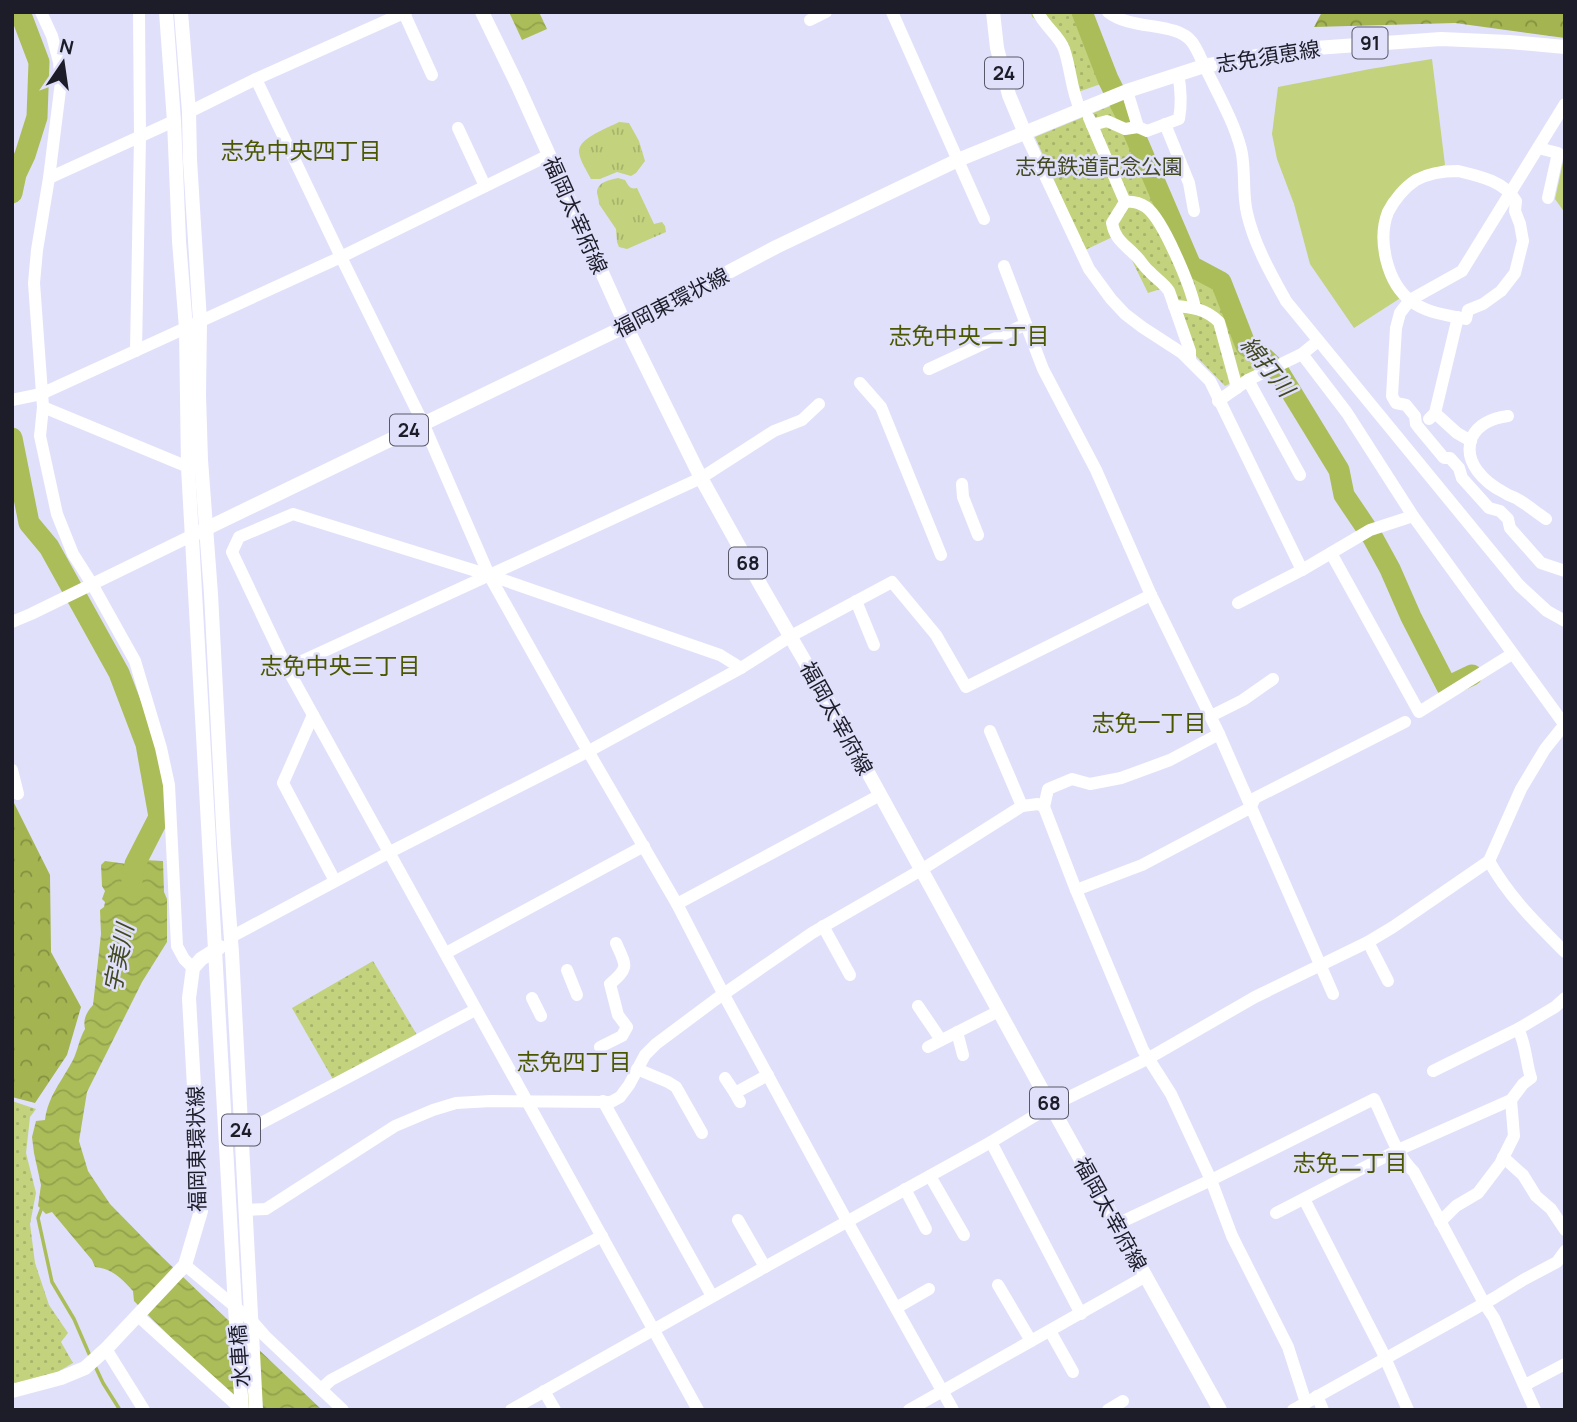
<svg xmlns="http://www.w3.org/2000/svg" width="1577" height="1422" font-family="Manrope,'Noto Sans JP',sans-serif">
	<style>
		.grass { fill: url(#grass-tufts) }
		.forest { fill: url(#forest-crowns) }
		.park { fill: url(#park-dots) }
		.pitch { fill: #c2d27d }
		.water { fill: url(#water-waves) }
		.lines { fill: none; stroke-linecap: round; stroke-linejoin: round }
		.stream { stroke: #abbd59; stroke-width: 3.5 }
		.river { stroke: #abbd59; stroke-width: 21 }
		.minor { stroke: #fff; stroke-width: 12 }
		.major { stroke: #fff; stroke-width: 14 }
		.labels { text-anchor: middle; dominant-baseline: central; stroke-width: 5; stroke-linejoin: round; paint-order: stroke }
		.shield { fill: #e0e0fb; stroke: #585868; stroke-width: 2 }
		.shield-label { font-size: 19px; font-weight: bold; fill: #1d1d29 }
		.street-label { font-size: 21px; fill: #1d1d29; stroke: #e0e0fb }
		.park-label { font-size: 21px; fill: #434a21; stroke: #e0e0fb }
		.neighbourhood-label { font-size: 23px; fill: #4b5600; stroke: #e0e0fb }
		.water-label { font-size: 23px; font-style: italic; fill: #424920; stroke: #e0e0fb }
	</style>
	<defs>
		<pattern id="grass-tufts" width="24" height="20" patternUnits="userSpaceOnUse" patternTransform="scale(1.75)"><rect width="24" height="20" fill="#c2d27d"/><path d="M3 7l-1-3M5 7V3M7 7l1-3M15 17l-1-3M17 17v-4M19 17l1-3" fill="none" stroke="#a6b46c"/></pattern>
		<pattern id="forest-crowns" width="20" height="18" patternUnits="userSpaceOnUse" patternTransform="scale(1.75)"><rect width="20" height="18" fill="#a3b450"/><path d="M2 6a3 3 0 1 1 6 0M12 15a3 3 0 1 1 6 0" fill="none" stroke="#849242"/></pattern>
		<pattern id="park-dots" width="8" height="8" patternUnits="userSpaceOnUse" patternTransform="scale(1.75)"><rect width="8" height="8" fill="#c2d27d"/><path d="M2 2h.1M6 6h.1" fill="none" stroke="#a6b46c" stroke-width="1.8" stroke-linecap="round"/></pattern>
		<pattern id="water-waves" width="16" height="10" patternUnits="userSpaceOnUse" patternTransform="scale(1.75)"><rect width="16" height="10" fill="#abbd59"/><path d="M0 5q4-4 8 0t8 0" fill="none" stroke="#93a24d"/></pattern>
	</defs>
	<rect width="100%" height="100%" fill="#e0e0fb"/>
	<g class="grass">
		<path d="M 619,122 L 629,123 L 639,141 L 645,161 L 636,173 L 631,176 L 617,172 L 600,179 L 591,179 C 587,171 580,161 579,152 C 578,138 608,128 619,122 Z"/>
		<path d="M 618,178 L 625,180 C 628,185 630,190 637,188 L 654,224 L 662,222 L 665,226 L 666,232 L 627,249 L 619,247 L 617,242 L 616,229 L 599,204 C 599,200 598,197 597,193 C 597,182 609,180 618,178 Z"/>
	</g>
	<g class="forest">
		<path d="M 1322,12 L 1565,12 L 1565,38 L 1455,23 L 1314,27 Z"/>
		<path d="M 12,799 L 50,875 L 51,952 L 81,1007 L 67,1055 L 35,1103 L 12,1097 Z"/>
	</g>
	<g class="park">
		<path d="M 1031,12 L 1085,12 L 1112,80 L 1078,92 L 1054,30 L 1032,17 Z"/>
		<path d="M 1125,100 L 1189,271 L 1221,284 L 1248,352 L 1269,365 L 1225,386 L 1196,356 L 1170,286 L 1148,293 L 1119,234 L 1085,250 L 1035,137 Z"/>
		<path d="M 373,961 L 417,1035 L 334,1081 L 292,1008 Z"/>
		<path d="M 12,1101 L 36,1109 L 30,1117 L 26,1153 L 36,1193 L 30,1224 L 35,1263 L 49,1305 L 68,1333 L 61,1342 L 73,1363 L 54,1374 L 16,1386 L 12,1378 Z"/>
	</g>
	<g class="pitch">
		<path d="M 1432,59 L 1445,165 L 1421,172 L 1402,186 L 1381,237 L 1402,297 L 1354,328 L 1310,264 L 1294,204 L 1277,159 L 1272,134 L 1278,87 L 1370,69 Z"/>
		<path d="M 1565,153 L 1565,213 L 1555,199 Z"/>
	</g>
	<g class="water">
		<path d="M 509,12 L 539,12 L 547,29 L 522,40 Z"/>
		<path d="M 144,860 L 163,861 L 164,892 L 167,899 L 167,942 L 142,982 L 87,1092 L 79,1141 L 88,1171 L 110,1204 L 159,1254 L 322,1410 L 249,1410 L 226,1391 L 150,1317 L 134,1301 L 133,1291 C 121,1278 113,1269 95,1267 L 92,1260 L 52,1212 L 46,1214 L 38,1206 L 41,1185 L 34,1153 L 32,1137 L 36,1121 L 45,1120 C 48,1096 62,1081 73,1060 C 78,1050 79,1039 85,1029 C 83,1019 86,1013 93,1005 L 101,934 L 100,910 L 104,907 L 105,902 L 102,899 L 105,891 L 102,886 L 101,865 L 105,861 L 127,864 Z"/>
	</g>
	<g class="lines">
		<g class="stream">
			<path d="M 42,1207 L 38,1218 L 52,1282 L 74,1319 L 90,1356"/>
			<path d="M 95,1366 L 103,1383 L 120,1410"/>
		</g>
		<g class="river">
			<path d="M 1082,12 L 1108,79 L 1127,117 L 1191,266 L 1221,282 L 1246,346 L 1262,356 L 1279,372 L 1339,470 L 1344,495 L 1373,538 L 1390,569 L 1411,617 L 1447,687 L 1472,675"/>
			<path d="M 12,193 L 16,174 L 25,155 L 37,117 L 39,62 L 20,12"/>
			<path d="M 12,438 L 29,523 L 49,547 L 119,673 L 146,744 L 159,817 L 135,864 L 131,887"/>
		</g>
		<g class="minor">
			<path d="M 41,12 L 52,36 L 59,62 L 61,82 L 49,178 L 37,250 L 34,283 L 43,407 L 40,436 L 57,514 L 73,554 L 92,584 L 135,661 L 161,748 L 169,785 L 177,946 L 184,959 L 193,968"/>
			<path d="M 892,12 L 984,219"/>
			<path d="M 1038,12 C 1044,26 1059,35 1064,49 C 1071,69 1071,90 1080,109"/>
			<path d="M 1108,12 C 1132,31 1176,21 1192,42 C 1198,50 1202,62 1207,71 C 1219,96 1234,122 1241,149 C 1246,169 1242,192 1247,213 C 1254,244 1270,272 1286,301 L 1519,585 L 1547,611 L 1565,621"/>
			<path d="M 404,13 L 432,75"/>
			<path d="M 810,20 L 826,12"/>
			<path d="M 256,79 L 341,257 L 423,423 L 489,575 L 581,739 L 677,904 L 724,995 L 847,1221 L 953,1410"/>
			<path d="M 1127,91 L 1138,127 L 1147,131 L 1179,119 C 1182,103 1181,89 1178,74"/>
			<path d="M 1565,104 L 1462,271 L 1410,300 L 1400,313 L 1396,328 L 1392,396 L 1396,403 L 1406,405 L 1415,416 L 1416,424 L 1419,428 L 1444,458 L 1450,458 L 1459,468 L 1462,478 L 1489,508 L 1500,511 L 1508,519 L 1510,528 L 1541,563 L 1565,571"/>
			<path d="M 189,112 L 256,79 L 406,12"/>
			<path d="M 1089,118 L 1125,202 L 1112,223 C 1115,239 1123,243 1134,254 C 1140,259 1143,266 1149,271 C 1156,279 1163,282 1169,291 L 1190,351 L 1190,360"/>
			<path d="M 1165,124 L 1189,183 L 1194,211"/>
			<path d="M 1092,125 L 1107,121 L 1125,129 L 1138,127"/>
			<path d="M 458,128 L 485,186"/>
			<path d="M 1024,131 L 1089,269 L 1111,299 L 1125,314 L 1142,327 L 1182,353 L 1210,381 L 1302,570"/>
			<path d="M 1538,148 L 1558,153 L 1548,198"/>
			<path d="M 1458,171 C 1479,176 1504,181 1516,201 L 1515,211 L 1520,224 L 1523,241 L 1515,273 L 1501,291 L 1483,304 L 1468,310 L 1466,319 C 1448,315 1426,313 1411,301 C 1387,283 1377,240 1388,212 C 1394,200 1405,187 1416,180 C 1429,173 1443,171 1458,171 Z"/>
			<path d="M 49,178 L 174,121"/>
			<path d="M 1125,202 C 1132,201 1140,203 1146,207 C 1163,219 1191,287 1195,308"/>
			<path d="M 1004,266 L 1043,369 L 1096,470 L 1151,595 L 1219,734 L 1333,994"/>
			<path d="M 1174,306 C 1192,307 1206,309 1219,322 L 1237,388"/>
			<path d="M 136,351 L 140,137 L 139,12"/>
			<path d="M 1302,354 L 1347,413 L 1413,516 L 1564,724"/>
			<path d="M 929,369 L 1026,324"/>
			<path d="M 1248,380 L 1300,475"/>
			<path d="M 860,383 L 881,407 L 941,555"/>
			<path d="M 12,400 L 41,394 L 341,257 L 549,155"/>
			<path d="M 1218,401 L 1248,380 L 1302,354 L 1318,341"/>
			<path d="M 43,407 L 188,467"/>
			<path d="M 1435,413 L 1457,433 L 1471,441"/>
			<path d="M 1508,416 C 1493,418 1479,423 1472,437 C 1462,462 1485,483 1505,493 C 1509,496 1515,497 1519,500 C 1529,506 1537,513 1546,519"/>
			<path d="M 1429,419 L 1435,413 L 1458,317"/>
			<path d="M 962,484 L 963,497 L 978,535"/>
			<path d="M 1331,553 L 1419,712 L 1512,654"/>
			<path d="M 856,601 L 874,645"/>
			<path d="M 1238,603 L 1302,570 L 1370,530 L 1413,516"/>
			<path d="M 12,622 L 31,614 L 193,535"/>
			<path d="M 287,668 L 701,478 L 774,431 L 802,420 L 819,404"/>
			<path d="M 313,715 L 283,783 L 335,881"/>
			<path d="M 1211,716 L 1243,700 L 1273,679"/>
			<path d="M 990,731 L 1022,806"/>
			<path d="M 1219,734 L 1170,760 L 1121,778 L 1090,784 L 1072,779 L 1048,789 L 1044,807 L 1076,890 L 1143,1050 L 1171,1094 L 1211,1180 L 1232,1236 L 1288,1347 L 1306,1403"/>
			<path d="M 12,770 L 18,794"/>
			<path d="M 1489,861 C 1509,897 1536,923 1565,952"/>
			<path d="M 1076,890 L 1142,865 L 1250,808 L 1255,798 L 1405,722"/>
			<path d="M 677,904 L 880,795"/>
			<path d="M 823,926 L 850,975"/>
			<path d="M 231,937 L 390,852 L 589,751 L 741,668 L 791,636 L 892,582 L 936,635 L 966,687 L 1151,595"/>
			<path d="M 1368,942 L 1388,981"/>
			<path d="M 446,953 L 644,846"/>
			<path d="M 567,970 L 577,995"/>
			<path d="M 532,998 L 541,1016"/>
			<path d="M 918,1006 L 941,1040"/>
			<path d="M 957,1032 L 963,1055"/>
			<path d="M 600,1047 L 622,1036 L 627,1027 L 618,1015 L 610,984 C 630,967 626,966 616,943"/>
			<path d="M 928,1047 L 999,1011"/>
			<path d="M 637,1069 L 668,1082 L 676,1087 L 702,1133"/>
			<path d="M 1433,1071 L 1518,1029 L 1555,1007 L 1565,998"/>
			<path d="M 725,1078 L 735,1093"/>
			<path d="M 603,1101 L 712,1296"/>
			<path d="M 740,1102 L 735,1093 L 768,1075"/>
			<path d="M 241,1130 L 250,1129 L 475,1010"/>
			<path d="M 991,1142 L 1081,1314"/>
			<path d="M 1503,1157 L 1523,1175 L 1536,1196 L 1551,1209 L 1565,1230"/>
			<path d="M 930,1176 L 964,1235"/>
			<path d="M 905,1189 L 926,1229"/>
			<path d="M 1304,1199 L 1382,1351 L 1408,1410"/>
			<path d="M 245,1210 L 266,1209 L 395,1126 L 433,1110 L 456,1103 L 491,1101 L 611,1102 L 620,1097 L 629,1085 L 645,1055 L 656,1044 L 715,1000 L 812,933 L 921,870 L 1022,806 L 1038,804 L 1044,807"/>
			<path d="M 1276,1213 L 1398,1150 L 1511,1100"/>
			<path d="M 738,1220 L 765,1267"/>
			<path d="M 1440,1222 L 1456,1206 L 1478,1193 L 1500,1164 L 1514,1136 L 1511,1100 L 1523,1084 L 1531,1078 C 1526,1063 1526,1044 1518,1029"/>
			<path d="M 1117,1224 L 1211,1180 L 1374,1099 C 1386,1123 1395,1153 1414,1172 L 1484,1303 L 1494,1318 L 1535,1410"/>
			<path d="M 185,1265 L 251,1320 L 265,1336 L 343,1410"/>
			<path d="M 998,1285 L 1031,1341"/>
			<path d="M 896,1308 L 929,1289"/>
			<path d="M 137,1315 L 242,1410"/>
			<path d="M 1050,1331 L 1073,1372"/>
			<path d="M 106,1349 L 144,1410"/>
			<path d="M 1525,1385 L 1565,1364"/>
			<path d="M 321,1389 L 331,1380 L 602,1236"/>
			<path d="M 544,1391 L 555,1410"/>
			<path d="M 1317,1396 L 1323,1410"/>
			<path d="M 511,1410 L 765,1267 L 991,1142 L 1051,1106 L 1149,1058 L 1255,997 L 1368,942 L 1393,927 L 1489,861 L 1521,789 L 1545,749 L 1565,724"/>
			<path d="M 698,1410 L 287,668 L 232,552 L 239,537 L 293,514 L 489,575 L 720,655 L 741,668"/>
			<path d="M 909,1410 L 1146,1276"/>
			<path d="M 1108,1410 L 1123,1401"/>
			<path d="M 1293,1410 L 1494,1298 L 1523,1280 L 1557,1262 L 1565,1251"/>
		</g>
		<g class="major">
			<path d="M 166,12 L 174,121 L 179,241 L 186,328 L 188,467 L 235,1307 L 242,1410"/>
			<path d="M 181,12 L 189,112 L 190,160 L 200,321 L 199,395 L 201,460 L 211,594 L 224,844 L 232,953 L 256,1410"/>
			<path d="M 482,12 L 518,86 L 626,326 L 701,478 L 760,584 L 848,736 L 1051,1106 L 1220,1410"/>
			<path d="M 993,12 L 997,48 L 1009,95 L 1024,131"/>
			<path d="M 193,535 L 626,326 L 776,247 L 958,160 L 1127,91 L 1204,66 L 1288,50 L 1441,39 L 1509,42 L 1565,47"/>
			<path d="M 12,1391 L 61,1378 L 85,1368 L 106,1349 L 185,1265 L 201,1211 L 189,998 L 193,968 L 201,959 L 220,947"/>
		</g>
	</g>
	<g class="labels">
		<g class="shield">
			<rect x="1352.5" y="27.5" width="35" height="31" rx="5"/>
			<rect x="985" y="57.5" width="38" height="31" rx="5"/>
			<rect x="390" y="414.5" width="38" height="31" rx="5"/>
			<rect x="729" y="547.5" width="38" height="31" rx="5"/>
			<rect x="1030" y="1087.5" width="38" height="31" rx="5"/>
			<rect x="222" y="1114.5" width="38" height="31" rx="5"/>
		</g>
		<g class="shield-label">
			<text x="1370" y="43">91</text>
			<text x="1004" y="73">24</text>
			<text x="409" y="430">24</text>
			<text x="748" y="563">68</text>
			<text x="1049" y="1103">68</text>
			<text x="241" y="1130">24</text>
		</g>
		<g class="street-label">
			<text transform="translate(1268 56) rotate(-9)">志免須恵線</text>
			<text transform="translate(576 215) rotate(66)">福岡太宰府線</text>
			<text transform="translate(671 302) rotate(-27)">福岡東環状線</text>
			<text transform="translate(837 718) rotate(61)">福岡太宰府線</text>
			<text transform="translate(196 1149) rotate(-91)">福岡東環状線</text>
			<text transform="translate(1111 1214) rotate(61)">福岡太宰府線</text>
			<text transform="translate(239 1356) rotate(-94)">水車橋</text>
		</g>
		<g class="park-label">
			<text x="1099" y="166">志免鉄道記念公園</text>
		</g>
		<g class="neighbourhood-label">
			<text x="301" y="150">志免中央四丁目</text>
			<text x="969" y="335">志免中央二丁目</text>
			<text x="340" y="665">志免中央三丁目</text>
			<text x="1149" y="722">志免一丁目</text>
			<text x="574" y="1061">志免四丁目</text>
			<text x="1350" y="1162">志免二丁目</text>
		</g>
		<g class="water-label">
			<text transform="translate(1268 366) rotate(51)">綿打川</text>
			<text transform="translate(118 958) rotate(-79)">宇美川</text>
		</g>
	</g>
	<rect width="1577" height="1422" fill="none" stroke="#1d1d29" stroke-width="28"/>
	<g transform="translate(63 63) rotate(13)" stroke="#e0e0fb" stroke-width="5" paint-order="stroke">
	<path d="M0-5L12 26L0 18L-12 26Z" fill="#1d1d29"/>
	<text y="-10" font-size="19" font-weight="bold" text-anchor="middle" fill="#1d1d29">N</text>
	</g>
</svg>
